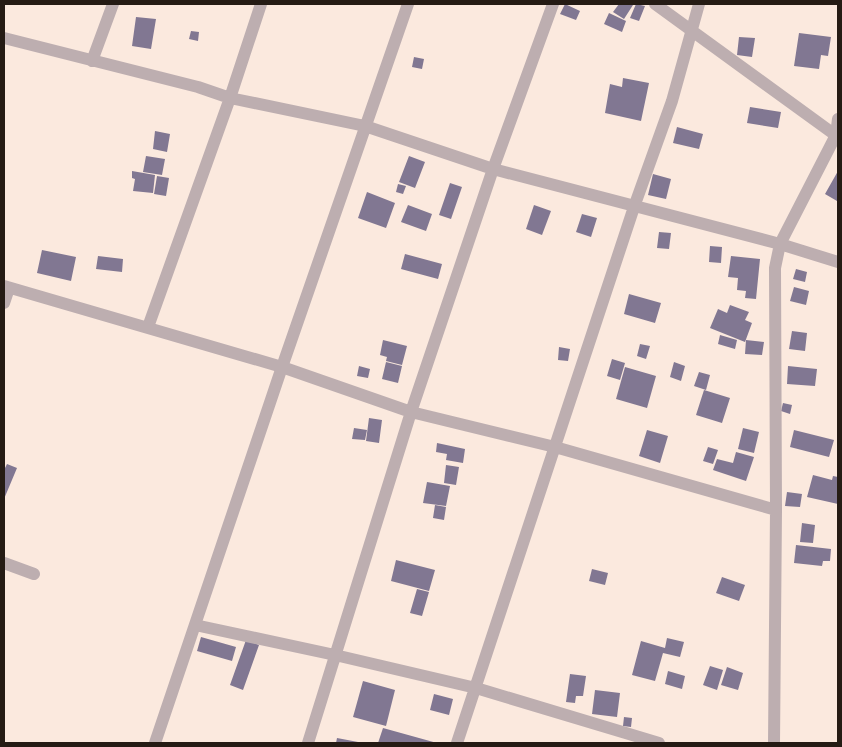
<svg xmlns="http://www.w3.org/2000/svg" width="842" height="747" viewBox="0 0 842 747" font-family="'Exo 2',sans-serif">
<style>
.building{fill:#817792}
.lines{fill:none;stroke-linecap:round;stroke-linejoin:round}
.minor{stroke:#bdaeb0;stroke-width:12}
</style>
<rect width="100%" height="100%" fill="#fbe9de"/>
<path class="building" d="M565,4L580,11L576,20L560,14Z
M619,4H630L633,5L624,19L613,12Z
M636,4L645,6L639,21L630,18Z
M609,13L626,21L622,32L604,24Z
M136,17L156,19L151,49L132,46Z
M191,31L199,32L198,41L189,39Z
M799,33L831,37L828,56L821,55L819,69L794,66Z
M739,37L755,38L752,57L737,55Z
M414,57L424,59L422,69L412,67Z
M623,78L649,83L641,121L605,113L610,84L622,87Z
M750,107L781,112L778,128L747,123Z
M677,127L703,134L699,149L673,143Z
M155,131L170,134L167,152L153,149Z
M146,156L165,159L162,175L143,172Z
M409,156L425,162L415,188L399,182Z
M132,171L155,175L153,193L133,191L135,179L132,178Z
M838,171V199L837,201L825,194Z
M653,174L671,179L666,199L648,195Z
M157,176L169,178L166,196L154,194Z
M450,183L462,187L451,219L439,215Z
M398,184L406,186L403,194L396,192Z
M367,192L395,203L386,228L358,218Z
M408,205L432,214L426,231L401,222Z
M534,205L551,211L542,235L526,229Z
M582,214L597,218L591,237L576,232Z
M659,232L671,233L669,249L657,248Z
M710,246L722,247L721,263L709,262Z
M42,250L76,257L71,281L37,273Z
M405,254L442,264L438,279L401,269Z
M98,256L123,259L122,272L96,269Z
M731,256L760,259L756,299L745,298L746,291L737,290L738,278L728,277Z
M796,269L807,272L805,282L793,279Z
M794,287L809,291L806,305L790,301Z
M629,294L661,303L655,323L624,314Z
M730,305L749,312L745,320L752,323L745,342L710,328L718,309L727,313Z
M792,331L807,333L805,351L789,349Z
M720,335L737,340L735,349L718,344Z
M383,340L407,346L402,365L386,361L387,357L380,355Z
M746,340L764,342L762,355L745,354Z
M640,344L650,346L646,359L637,356Z
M559,347L570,349L568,361L558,360Z
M612,359L625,363L620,380L607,376Z
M386,362L402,366L398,383L382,379Z
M674,362L685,366L681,381L670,377Z
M359,366L370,369L368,378L357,376Z
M788,366L817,369L815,386L787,384Z
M625,367L656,376L647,408L616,399Z
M699,372L710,375L706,390L694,386Z
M704,390L730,398L722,423L696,415Z
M783,403L792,405L790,414L781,411Z
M369,418L382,420L379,443L366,441Z
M354,428L367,430L365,440L352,439Z
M743,428L759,432L754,453L738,449Z
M647,430L668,436L660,463L639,456Z
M794,430L834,440L829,457L790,447Z
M437,443L465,449L463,463L446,460L447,454L436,452Z
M708,447L718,450L713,464L703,461Z
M736,452L754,457L746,481L713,470L717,459L733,463Z
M7,464L17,468L4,499V470Z
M446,465L459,467L456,485L444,483Z
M813,475L832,480L833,476L838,477V504L807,497Z
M427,482L450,486L446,506L423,503Z
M787,492L802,494L800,507L785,506Z
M435,505L446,507L444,520L433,518Z
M802,523L815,525L813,543L800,542Z
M796,545L831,549L830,561H823L822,566L794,563Z
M396,560L435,570L429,591L391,581Z
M592,569L608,573L605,585L589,581Z
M722,577L745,585L739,601L716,593Z
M417,589L429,592L422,616L410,613Z
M201,637L236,647L232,661L197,651Z
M667,638L684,642L680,657L663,653L655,681L632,675L641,641L665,648Z
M246,640L259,645L243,690L230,685Z
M710,666L723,670L717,690L703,685Z
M727,667L743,673L738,690L721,685Z
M668,671L685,676L682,689L665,684Z
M570,674L586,676L583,696H576L575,703L566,702Z
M363,681L395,690L386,726L353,717Z
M595,690L620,693L617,717L592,714Z
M434,694L453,699L449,715L430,710Z
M624,717L632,718L631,727L623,726Z
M383,728L437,743H378Z
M337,738L358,742V743H336Z"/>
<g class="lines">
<path class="minor" d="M655,4L838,137
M4,38L198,87L230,98L365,126L493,169L780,244L838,262
M92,61L113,4
M4,286L282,367L411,412L555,447L776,510
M4,303L9,288
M148,327L230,98L261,4
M4,563L34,574
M195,625L335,655L476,688L659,743
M155,743L282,367L408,4
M308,743L411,412L493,169L553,4
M457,743L634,207L672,101L699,4
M774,743L776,510L775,268L780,244L836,135L838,119"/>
</g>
<rect width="842" height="747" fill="none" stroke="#251b14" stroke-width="10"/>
</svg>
